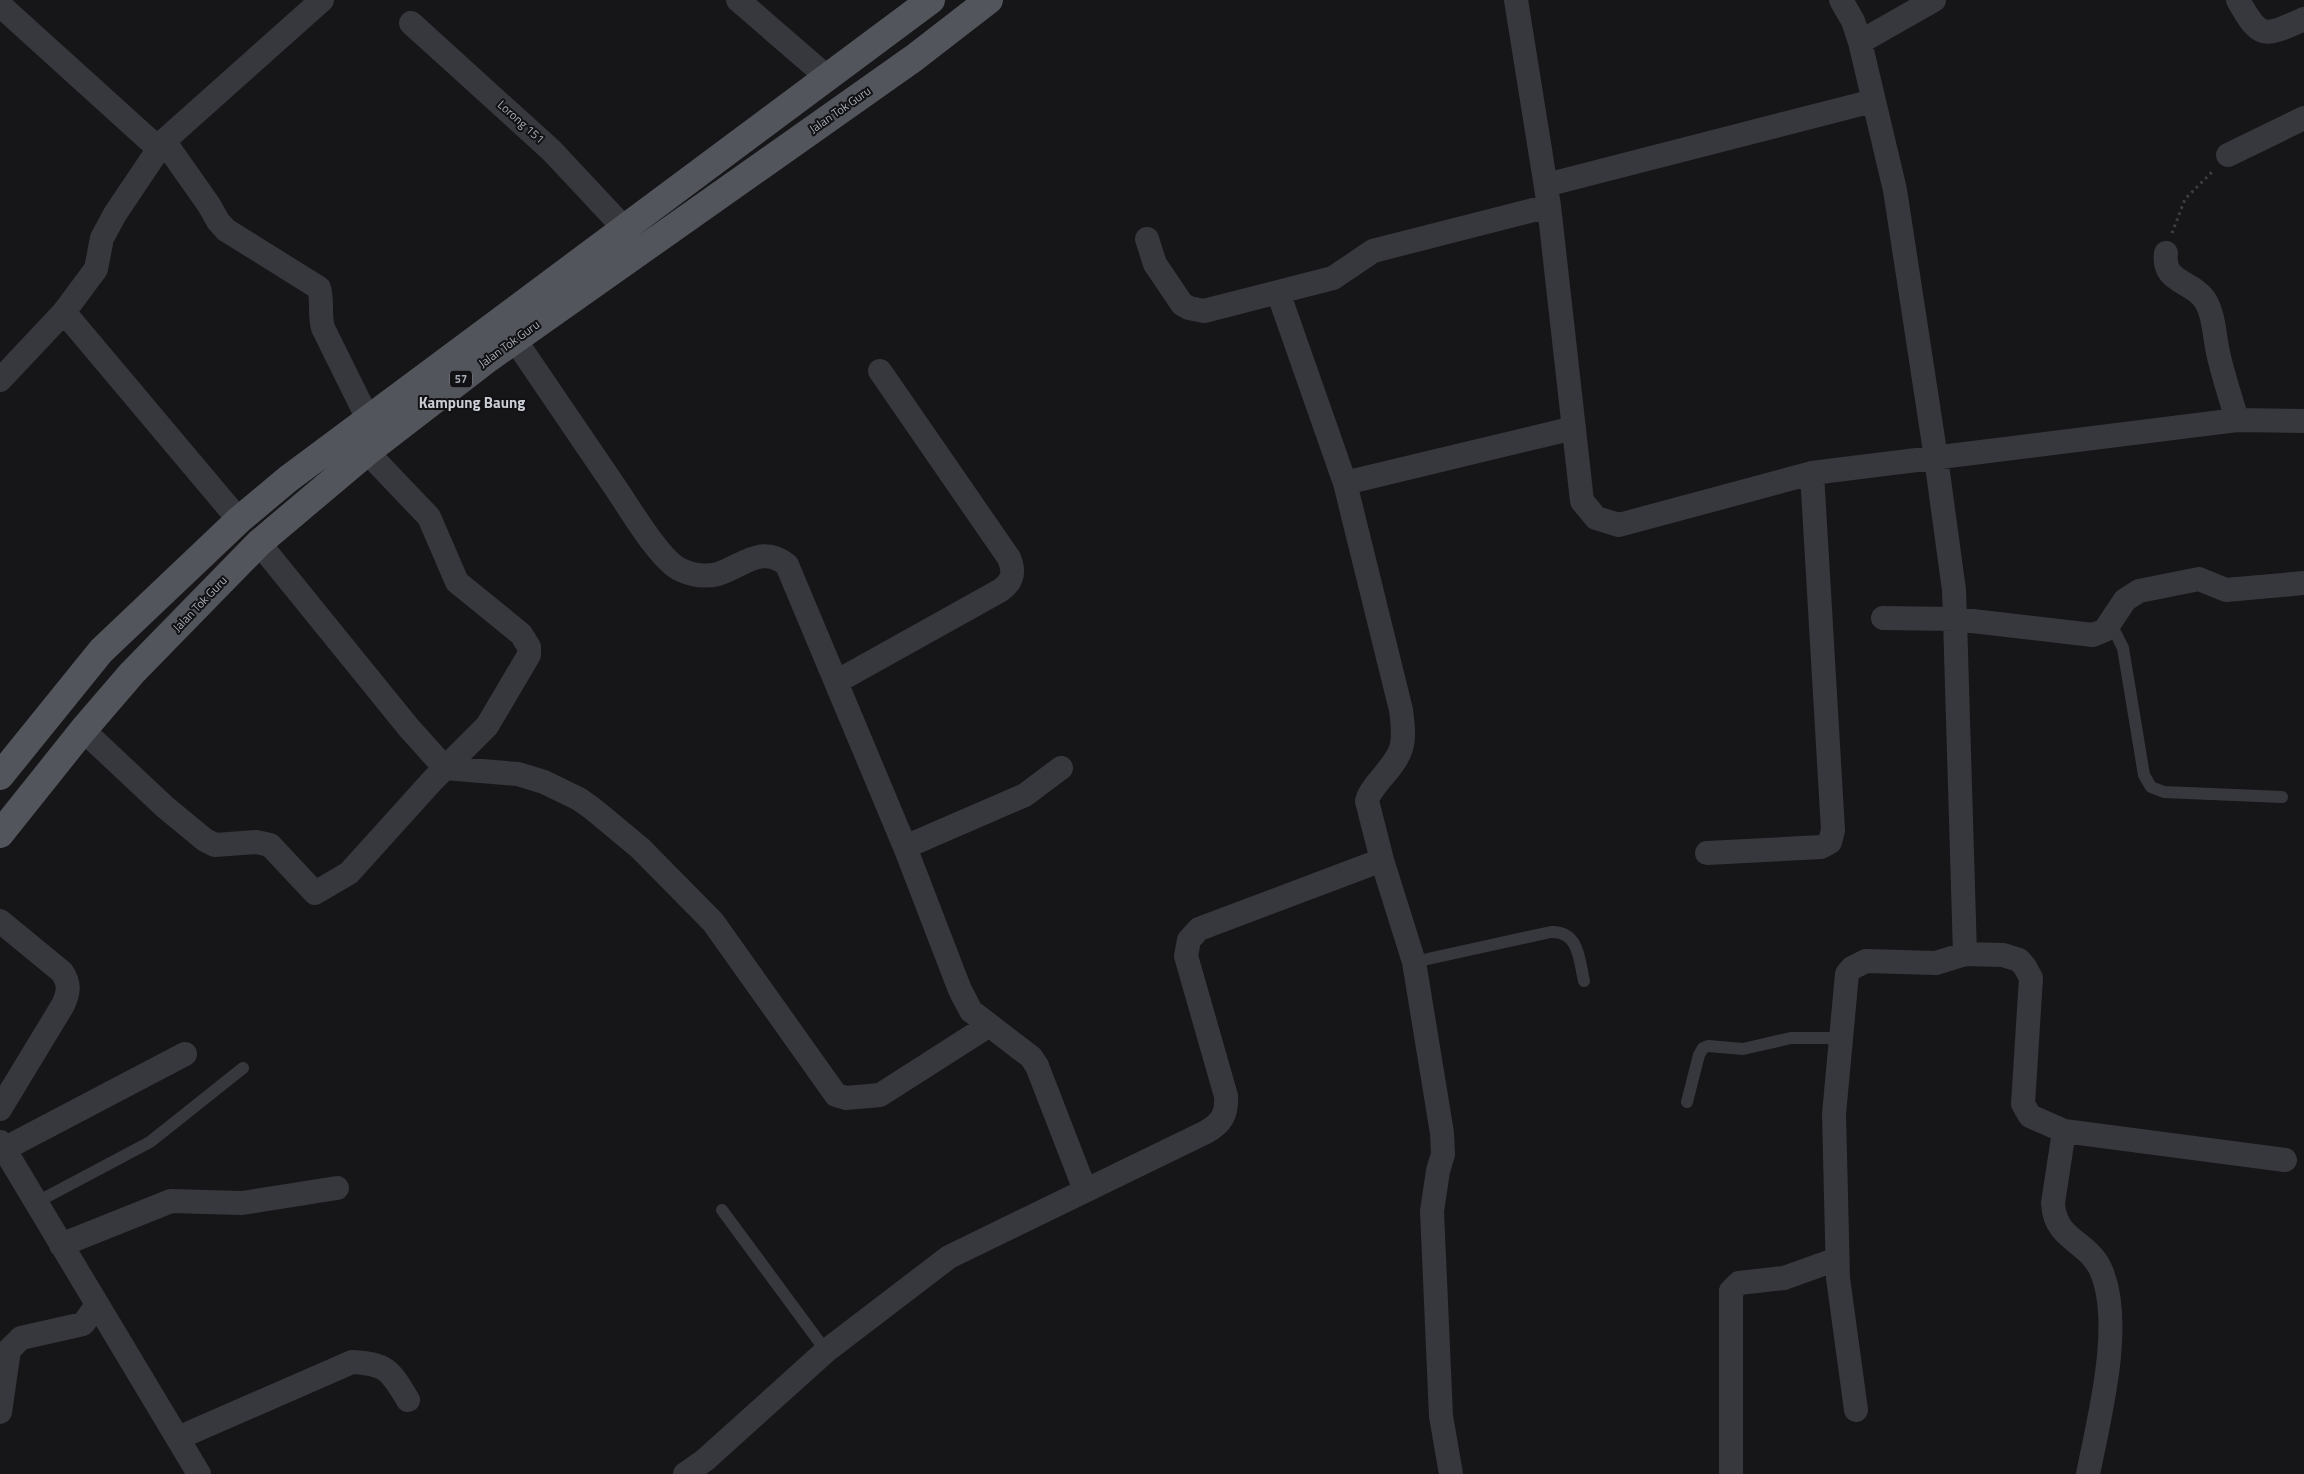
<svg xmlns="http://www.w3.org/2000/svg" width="2304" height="1474" viewBox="0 0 2304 1474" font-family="'Titillium Web',sans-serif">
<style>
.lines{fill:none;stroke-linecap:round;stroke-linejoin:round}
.path{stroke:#3d3f44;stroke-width:3;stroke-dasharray:2.5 4;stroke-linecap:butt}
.service{stroke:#37383d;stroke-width:12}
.minor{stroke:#37383d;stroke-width:24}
.primary{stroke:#53555c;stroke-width:28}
.labels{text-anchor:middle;stroke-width:4;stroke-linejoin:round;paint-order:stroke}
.shield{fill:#111113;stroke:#7b7e86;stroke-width:1}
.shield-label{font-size:11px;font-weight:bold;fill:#a8adb8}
.street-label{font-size:12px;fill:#a8adb8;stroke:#111113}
.quarter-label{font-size:15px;font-weight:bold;fill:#c9ccd4;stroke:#111113}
</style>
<rect width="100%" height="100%" fill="#161618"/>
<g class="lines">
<path class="path" d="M2172,233L2185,199L2213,171"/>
<path class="service" d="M2110,622L2123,648L2144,775L2151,787L2164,792L2282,797
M1414,962L1551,932C1579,931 1579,959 1584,981
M1687,1102L1699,1055L1703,1048L1708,1046L1743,1049L1791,1038H1841
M37,1202L150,1142L243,1068
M722,1210L826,1351"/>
<path class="minor" d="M738,0L827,77
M1841,0L1853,21L1860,42L1895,190L1936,458L1954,590L1955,619L2093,635L2105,630L2125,600L2139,591L2199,579L2226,590L2304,583
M2238,0C2260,40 2264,37 2304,19
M0,5L159,149
M411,23L552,151L624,228
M1860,42L1934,0
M164,141L209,205L218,221L226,230L319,288C323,302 319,314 323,328L368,419
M2228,155L2304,118
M1546,185L1873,101
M1549,206L1582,501L1596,518L1619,525L1812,473L2237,420L2304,421
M1147,239L1155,264L1182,304L1189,308L1204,311L1333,278L1373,251L1549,206L1516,0
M2166,253C2162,283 2191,280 2205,300C2215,316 2214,338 2219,357C2224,378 2231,399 2237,420
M1278,292L1345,483L1401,710C1406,747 1403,753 1379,781C1374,788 1369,792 1367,801L1382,860L1414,962L1442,1133L1443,1154L1438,1171L1432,1211L1441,1416L1451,1474
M64,312L96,269L102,238L115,214L164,141L322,0
M515,340C548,389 582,438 615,487C629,507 660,561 681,570C692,575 706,577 718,574C743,566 762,544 787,565L905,847L960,990L971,1011L1031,1057L1037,1066L1085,1190
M0,380L64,312L239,520
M1345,483L1574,428
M259,543L409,728L445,768L518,774L544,782L579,799L593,809L640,848L713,922L836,1095L846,1098L880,1095L988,1026
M1883,618L1955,619L1965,954
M836,682L1001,590C1013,581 1015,572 1009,558L880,371
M83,730L165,807L205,840L215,845L256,842L270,845L315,893L349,873L432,781L487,726L529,655V647L521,634L457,582L429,517L367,452
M905,847L1025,795L1061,768
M1707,853L1821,847L1830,842L1833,830L1812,473
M0,921L62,972C70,984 69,992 63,1005L0,1109
M2064,1131L2285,1160
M0,1142L199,1474
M4,1149L185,1054
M61,1245L171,1201L242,1203L337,1188
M1856,1410L1838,1278L1834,1114L1847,974L1852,968L1866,961L1936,963L1965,954L2003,955L2019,960L2025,967L2031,978L2023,1104L2030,1116L2064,1131L2053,1203C2055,1240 2086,1240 2100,1268C2125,1321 2099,1418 2088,1474
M0,1412L9,1350L21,1338L83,1324L97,1305
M178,1438L352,1362C387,1364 390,1370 408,1400
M685,1474L705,1460L826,1351L949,1257L1206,1132C1222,1123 1227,1114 1226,1096L1186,956L1189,940L1199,929L1382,860
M1731,1474V1291L1739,1283L1784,1278L1837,1259"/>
<path class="primary" d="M0,776L101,651L239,520L288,479L931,0
M0,834L83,730L132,673L259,543L367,452L489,358L914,58L989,0"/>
</g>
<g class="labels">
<rect class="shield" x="450" y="370.5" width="22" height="17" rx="4"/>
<g class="shield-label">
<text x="461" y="383">57</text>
</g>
<g class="street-label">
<text transform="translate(840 110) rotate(-35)" y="4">Jalan Tok Guru</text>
<text transform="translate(521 122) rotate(42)" y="4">Lorong 151</text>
<text transform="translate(509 344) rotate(-36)" y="4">Jalan Tok Guru</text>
<text transform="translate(200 604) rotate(-46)" y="4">Jalan Tok Guru</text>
</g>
<g class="quarter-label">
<text x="472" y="408">Kampung Baung</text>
</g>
</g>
</svg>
